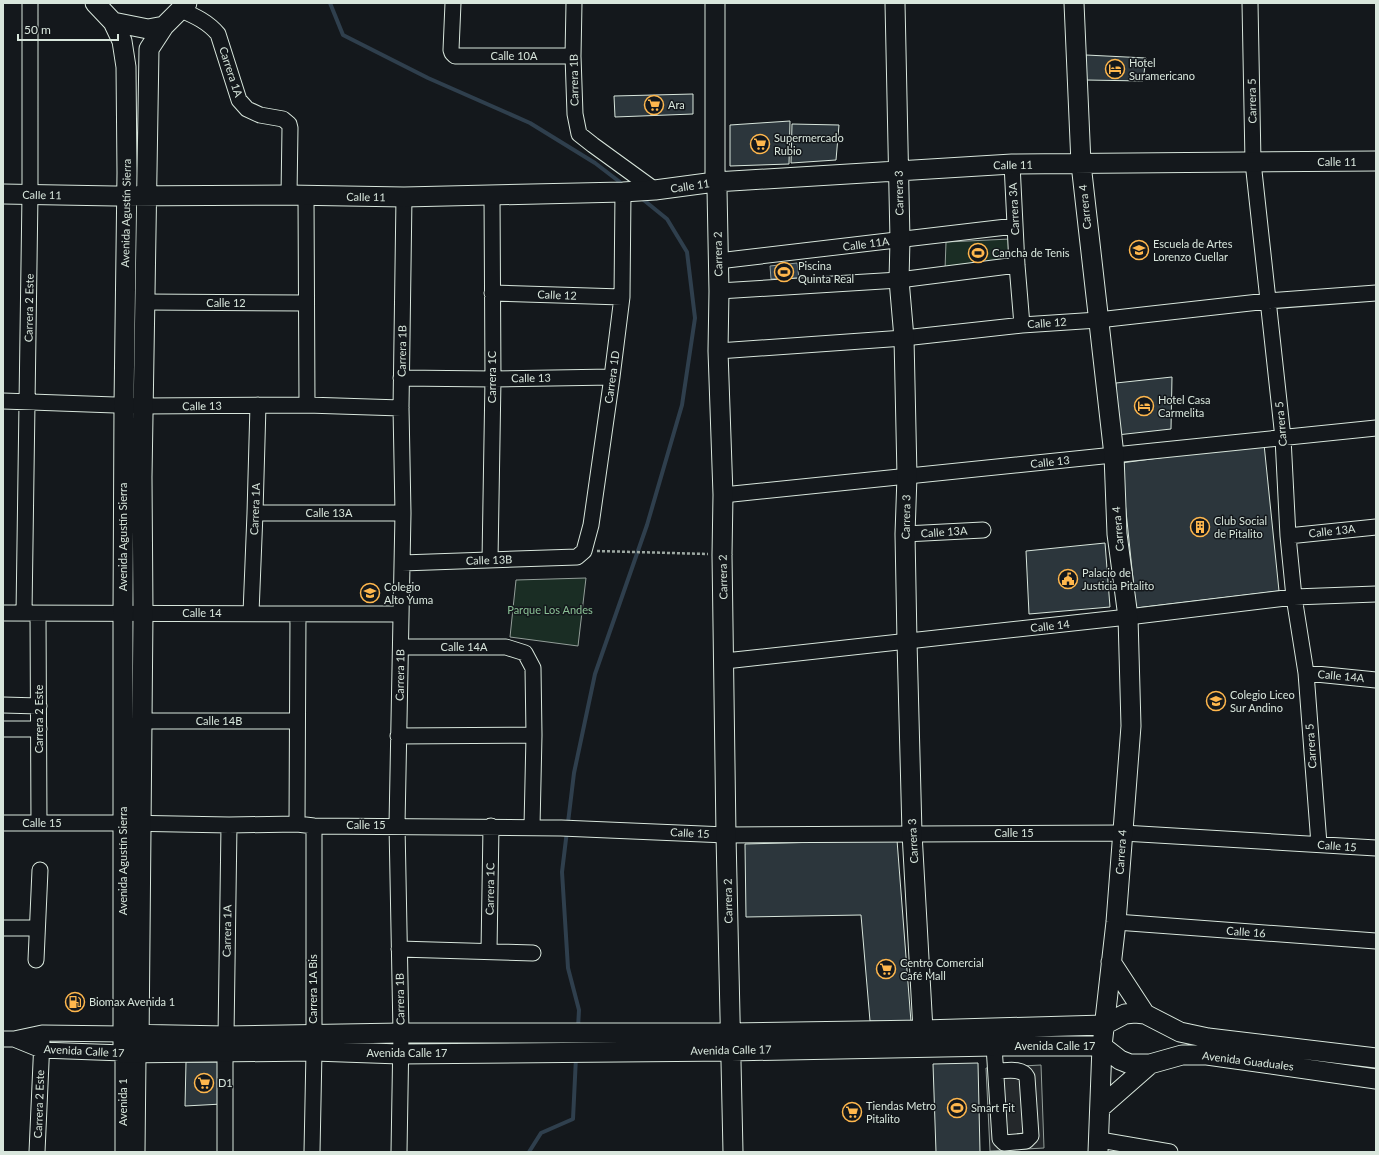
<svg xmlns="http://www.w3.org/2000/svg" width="1379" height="1155" viewBox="0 0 1379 1155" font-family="Lato,sans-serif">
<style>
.green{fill:#1a2d24;stroke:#939e99}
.parking{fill:#24282b;stroke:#939e99}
.water{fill:#2f3f4d;stroke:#939e99}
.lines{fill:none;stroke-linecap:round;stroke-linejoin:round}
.stream{stroke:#2f3f4d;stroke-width:4}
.building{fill:#2c363c;stroke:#d8e6dc}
.minor-casing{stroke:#d8e6dc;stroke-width:17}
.major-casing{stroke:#d8e6dc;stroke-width:21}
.path{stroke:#9da8a2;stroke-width:2.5;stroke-dasharray:3 2;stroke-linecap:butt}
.minor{stroke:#14181c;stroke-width:15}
.major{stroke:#14181c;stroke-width:19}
.labels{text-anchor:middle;stroke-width:3;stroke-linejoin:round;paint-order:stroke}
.street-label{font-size:11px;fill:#d8e6dc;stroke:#14181c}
.poi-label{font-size:11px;fill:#d8e6dc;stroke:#14181c;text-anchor:start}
.park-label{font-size:11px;fill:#8ac095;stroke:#14181c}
</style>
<rect width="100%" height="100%" fill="#14181c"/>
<path class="green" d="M1010,239L1011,264L945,270L946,242Z
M586,578L578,646L510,637L516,580Z"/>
<path class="parking" d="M1041,1065L1044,1148L990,1151L986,1068Z"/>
<path class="water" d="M797,263L799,278L771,279L770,266Z"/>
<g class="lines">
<path class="stream" d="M330,3L343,35L428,78L530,123L595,163L625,186
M578,1028L579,1010L568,968L562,872L574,773L595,674L647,525L682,405L695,318L687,252L667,219L640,197
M529,1152L541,1133L573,1119L576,1057"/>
</g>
<path class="building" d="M1086,55L1146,58L1143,81L1086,80Z
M693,94V114L615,117L614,96Z
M790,121L789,164L730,166V125Z
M792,124L839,125L836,160L791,163Z
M1172,377L1171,429L1117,435L1116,383Z
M1264,444L1279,591L1136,608L1121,463Z
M1105,543L1110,607L1029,614L1026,551Z
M897,840L911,1022L870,1021L861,915L746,917L745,844Z
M186,1062H222V1104L185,1106Z
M978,1063L980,1152H936L933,1064Z"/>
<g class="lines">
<defs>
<path id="minor" d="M453,3L451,50L452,53L455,56H573
M574,3L573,56L575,114L579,134L593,145L655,190
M1250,3L1253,162L1283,438L1288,536L1294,597L1306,673L1319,844
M181,10C195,16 208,22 218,34L239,100L247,109L260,115L283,119L289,124L290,128L289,195
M1012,164L1017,265L1022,325
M306,196L307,405
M718,261L1015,226
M719,291L899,280L1017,265
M492,293L622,297
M145,302L306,303
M718,351L904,338L1022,325L1098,320L1268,301L1376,293
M401,378L493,379L612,377
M3,401L143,406L307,405L401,408
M723,495L1376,428
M255,513H403
M905,534L983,530
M1288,536L1376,527
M490,560L493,379L492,195
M402,563L577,557L584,551L591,525L612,377L622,297L623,192
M3,613L400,614
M24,613L30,194V3
M251,613L255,513L258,405
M38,614L39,823
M401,647H506L525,653L533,668L534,735L532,827
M725,661L1128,617L1294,597L1376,594
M1306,673L1376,680
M3,705L39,706
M141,721H297
M3,729H39
M398,736L534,735
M3,823H124L229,825L297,824L314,826L561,828L726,835L1123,833L1376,848
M297,824L298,614
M1116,922L1376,941
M3,928H37
M399,949L533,953
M489,951L491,826
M36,960L40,870
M226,1036L229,825
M3,1039H14L42,1033L123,1034
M14,1039L41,1050L123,1053V1152
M994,1046L1000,1139L1004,1143L1026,1141L1031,1136L1027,1077C1022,1067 1006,1071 997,1071
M225,1051V1152
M1100,1140L1170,1152
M37,1152L42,1040
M137,1152L138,1058L139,1053
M312,1152L314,1051V826
M399,1152L401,1033L397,825L403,513L401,408L404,197"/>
<path id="major" d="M95,3L113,22L148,29L164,26
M715,3V182L717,189L719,291L718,351L723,495L722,555L726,835L733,1152
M895,3L900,240L899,280L904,338L907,476L905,534L907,641L912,833L923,1030
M1074,3L1081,164L1114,455L1117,534L1128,617L1131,726L1116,922L1102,1046L1098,1152
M113,22L122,41L126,67L127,173L124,405L123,614V1053L314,1051L400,1054L731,1051L994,1046H1102
M3,194L115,196L289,195L404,197L623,192L655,190L715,182L1012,164L1376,161
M1111,962L1145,1014
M123,1034L226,1036L401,1033H730L923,1030L1104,1025L1125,1014L1135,1013L1145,1014L1180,1032L1208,1038L1376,1058
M139,1046L143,613L142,477L149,49L164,26L187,3
M1102,1046L1120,1060L1130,1064H1150L1182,1055H1207L1376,1079
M1101,1107L1150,1064"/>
</defs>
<use href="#minor" class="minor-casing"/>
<use href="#major" class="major-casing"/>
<path class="path" d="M597,551L708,554"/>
<use href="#minor" class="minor"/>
<use href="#major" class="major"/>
</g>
<defs>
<symbol id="hotel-ring" viewBox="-11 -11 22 22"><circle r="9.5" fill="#14181c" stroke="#ffb74d" stroke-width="1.5"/><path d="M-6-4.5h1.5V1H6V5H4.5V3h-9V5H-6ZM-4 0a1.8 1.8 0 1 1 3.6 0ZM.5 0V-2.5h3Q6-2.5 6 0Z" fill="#ffb74d"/></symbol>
<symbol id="supermarket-ring" viewBox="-11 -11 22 22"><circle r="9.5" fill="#14181c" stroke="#ffb74d" stroke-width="1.5"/><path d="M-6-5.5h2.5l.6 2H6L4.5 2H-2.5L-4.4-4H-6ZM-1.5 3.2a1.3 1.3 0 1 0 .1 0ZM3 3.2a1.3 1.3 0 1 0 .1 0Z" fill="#ffb74d"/></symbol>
<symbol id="school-ring" viewBox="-11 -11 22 22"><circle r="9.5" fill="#14181c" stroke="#ffb74d" stroke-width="1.5"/><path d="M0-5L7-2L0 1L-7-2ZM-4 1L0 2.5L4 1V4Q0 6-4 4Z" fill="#ffb74d"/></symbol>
<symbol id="stadium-ring" viewBox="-11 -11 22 22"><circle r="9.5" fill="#14181c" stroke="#ffb74d" stroke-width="1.5"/><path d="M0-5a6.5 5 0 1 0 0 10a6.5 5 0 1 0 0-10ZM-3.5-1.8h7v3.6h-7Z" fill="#ffb74d"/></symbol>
<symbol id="building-ring" viewBox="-11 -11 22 22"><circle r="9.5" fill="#14181c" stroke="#ffb74d" stroke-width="1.5"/><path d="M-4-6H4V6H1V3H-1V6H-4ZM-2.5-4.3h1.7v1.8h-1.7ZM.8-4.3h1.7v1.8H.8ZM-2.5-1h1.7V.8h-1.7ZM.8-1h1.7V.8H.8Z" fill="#ffb74d"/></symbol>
<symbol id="civic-ring" viewBox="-11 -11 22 22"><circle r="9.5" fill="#14181c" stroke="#ffb74d" stroke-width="1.5"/><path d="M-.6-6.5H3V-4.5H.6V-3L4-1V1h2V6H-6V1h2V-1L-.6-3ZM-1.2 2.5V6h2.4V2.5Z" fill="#ffb74d"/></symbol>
<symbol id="fuel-ring" viewBox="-11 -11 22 22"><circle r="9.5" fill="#14181c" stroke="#ffb74d" stroke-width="1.5"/><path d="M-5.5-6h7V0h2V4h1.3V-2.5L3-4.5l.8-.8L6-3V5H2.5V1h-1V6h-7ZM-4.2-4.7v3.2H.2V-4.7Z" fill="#ffb74d"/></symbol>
</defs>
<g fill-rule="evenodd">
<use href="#hotel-ring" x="1104" y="58" width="22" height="22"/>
<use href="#supermarket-ring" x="643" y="94" width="22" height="22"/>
<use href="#supermarket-ring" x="749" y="133" width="22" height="22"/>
<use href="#school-ring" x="1128" y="239" width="22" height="22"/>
<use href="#stadium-ring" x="967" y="242" width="22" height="22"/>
<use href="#stadium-ring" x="773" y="261" width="22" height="22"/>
<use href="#hotel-ring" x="1133" y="395" width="22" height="22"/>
<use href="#building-ring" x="1189" y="516" width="22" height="22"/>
<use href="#civic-ring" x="1057" y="568" width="22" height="22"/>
<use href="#school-ring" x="359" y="582" width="22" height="22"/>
<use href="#school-ring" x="1205" y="690" width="22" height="22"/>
<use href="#supermarket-ring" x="875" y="958" width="22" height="22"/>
<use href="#fuel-ring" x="64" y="991" width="22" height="22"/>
<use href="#supermarket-ring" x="193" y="1072" width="22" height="22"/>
<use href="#stadium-ring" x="946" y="1097" width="22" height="22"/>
<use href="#supermarket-ring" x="841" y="1101" width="22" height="22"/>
</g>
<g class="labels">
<g class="street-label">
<text x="514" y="60">Calle 10A</text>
<text transform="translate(231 72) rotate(72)" y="4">Carrera 1A</text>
<text transform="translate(574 80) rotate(-91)" y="4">Carrera 1B</text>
<text transform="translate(1252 101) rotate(-91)" y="4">Carrera 5</text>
<text x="1337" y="166">Calle 11</text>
<text transform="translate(1013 165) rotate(-1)" y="4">Calle 11</text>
<text transform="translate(690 186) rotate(-8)" y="4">Calle 11</text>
<text transform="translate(899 193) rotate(-91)" y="4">Carrera 3</text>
<text transform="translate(42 195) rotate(1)" y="4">Calle 11</text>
<text transform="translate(366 197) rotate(1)" y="4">Calle 11</text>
<text transform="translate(1085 207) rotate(-96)" y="4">Carrera 4</text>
<text transform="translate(1014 209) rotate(-93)" y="4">Carrera 3A</text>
<text transform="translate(126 213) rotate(-89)" y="4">Avenida Agustín Sierra</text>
<text transform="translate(866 244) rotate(-7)" y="4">Calle 11A</text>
<text transform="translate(718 254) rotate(-91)" y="4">Carrera 2</text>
<text transform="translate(557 295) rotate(2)" y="4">Calle 12</text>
<text x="226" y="307">Calle 12</text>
<text transform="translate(29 308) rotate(-89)" y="4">Carrera 2 Este</text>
<text transform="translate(1047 323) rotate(-4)" y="4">Calle 12</text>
<text transform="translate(402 351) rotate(-89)" y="4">Carrera 1B</text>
<text transform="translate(492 377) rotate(-90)" y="4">Carrera 1C</text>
<text transform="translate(612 377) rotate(-82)" y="4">Carrera 1D</text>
<text transform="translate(531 378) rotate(-1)" y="4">Calle 13</text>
<text transform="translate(202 406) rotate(-1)" y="4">Calle 13</text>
<text transform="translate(1281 424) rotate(-95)" y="4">Carrera 5</text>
<text transform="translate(1050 462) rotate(-6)" y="4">Calle 13</text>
<text transform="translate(255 509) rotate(-88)" y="4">Carrera 1A</text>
<text x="329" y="517">Calle 13A</text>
<text transform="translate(906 517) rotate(-89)" y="4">Carrera 3</text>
<text transform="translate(1118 529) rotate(-95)" y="4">Carrera 4</text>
<text transform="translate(1332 531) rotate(-6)" y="4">Calle 13A</text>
<text transform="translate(944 532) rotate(-4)" y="4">Calle 13A</text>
<text transform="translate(123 537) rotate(-90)" y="4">Avenida Agustín Sierra</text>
<text transform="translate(489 560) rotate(-2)" y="4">Calle 13B</text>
<text transform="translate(723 577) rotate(-91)" y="4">Carrera 2</text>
<text x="202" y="617">Calle 14</text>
<text transform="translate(1050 626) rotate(-6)" y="4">Calle 14</text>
<text x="464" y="651">Calle 14A</text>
<text transform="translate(400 675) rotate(-89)" y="4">Carrera 1B</text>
<text transform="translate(1341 676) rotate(5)" y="4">Calle 14A</text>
<text transform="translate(39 719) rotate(-90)" y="4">Carrera 2 Este</text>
<text x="219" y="725">Calle 14B</text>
<text transform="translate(1311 746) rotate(-94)" y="4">Carrera 5</text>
<text x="42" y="827">Calle 15</text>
<text x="366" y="829">Calle 15</text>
<text transform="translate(690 833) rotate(3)" y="4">Calle 15</text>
<text x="1014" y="837">Calle 15</text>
<text transform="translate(913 841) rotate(-93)" y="4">Carrera 3</text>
<text transform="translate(1337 846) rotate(4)" y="4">Calle 15</text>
<text transform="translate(1121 852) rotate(-86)" y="4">Carrera 4</text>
<text transform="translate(123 861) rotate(-90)" y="4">Avenida Agustín Sierra</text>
<text transform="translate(490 889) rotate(-89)" y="4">Carrera 1C</text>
<text transform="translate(728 901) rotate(-91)" y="4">Carrera 2</text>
<text transform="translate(227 931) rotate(-89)" y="4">Carrera 1A</text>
<text transform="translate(1246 932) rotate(4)" y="4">Calle 16</text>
<text transform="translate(313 989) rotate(-90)" y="4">Carrera 1A Bis</text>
<text transform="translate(400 999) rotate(-91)" y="4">Carrera 1B</text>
<text x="1055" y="1050">Avenida Calle 17</text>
<text transform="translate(731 1050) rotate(-1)" y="4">Avenida Calle 17</text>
<text transform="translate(84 1051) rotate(3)" y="4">Avenida Calle 17</text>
<text x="407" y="1057">Avenida Calle 17</text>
<text transform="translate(1248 1061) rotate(7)" y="4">Avenida Guaduales</text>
<text transform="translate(123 1102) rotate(-90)" y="4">Avenida 1</text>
<text transform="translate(39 1104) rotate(-88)" y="4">Carrera 2 Este</text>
</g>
<g class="poi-label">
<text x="1129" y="67">Hotel<tspan x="1129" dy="13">Suramericano</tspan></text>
<text x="668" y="109">Ara</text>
<text x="774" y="142">Supermercado<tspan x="774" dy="13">Rubio</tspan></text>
<text x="1153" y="248">Escuela de Artes<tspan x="1153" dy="13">Lorenzo Cuellar</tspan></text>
<text x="992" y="257">Cancha de Tenis</text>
<text x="798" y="270">Piscina<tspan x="798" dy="13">Quinta Real</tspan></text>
<text x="1158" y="404">Hotel Casa<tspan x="1158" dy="13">Carmelita</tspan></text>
<text x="1214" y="525">Club Social<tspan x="1214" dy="13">de Pitalito</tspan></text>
<text x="1082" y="577">Palacio de<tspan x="1082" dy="13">Justicia Pitalito</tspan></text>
<text x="384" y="591">Colegio<tspan x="384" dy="13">Alto Yuma</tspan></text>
<text x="1230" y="699">Colegio Liceo<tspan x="1230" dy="13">Sur Andino</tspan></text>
<text x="900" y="967">Centro Comercial<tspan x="900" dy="13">Café Mall</tspan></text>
<text x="89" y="1006">Biomax Avenida 1</text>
<text x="218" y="1087">D1</text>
<text x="866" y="1110">Tiendas Metro<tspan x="866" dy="13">Pitalito</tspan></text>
<text x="971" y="1112">Smart Fit</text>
</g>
<g class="park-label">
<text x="550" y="614">Parque Los Andes</text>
</g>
</g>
<rect width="1379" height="1155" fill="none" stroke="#d8e6dc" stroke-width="8"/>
<path d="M18 34v6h100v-6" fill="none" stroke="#d8e6dc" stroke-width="2"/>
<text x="24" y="34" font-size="12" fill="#d8e6dc" stroke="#14181c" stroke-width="3" paint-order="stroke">50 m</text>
</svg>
